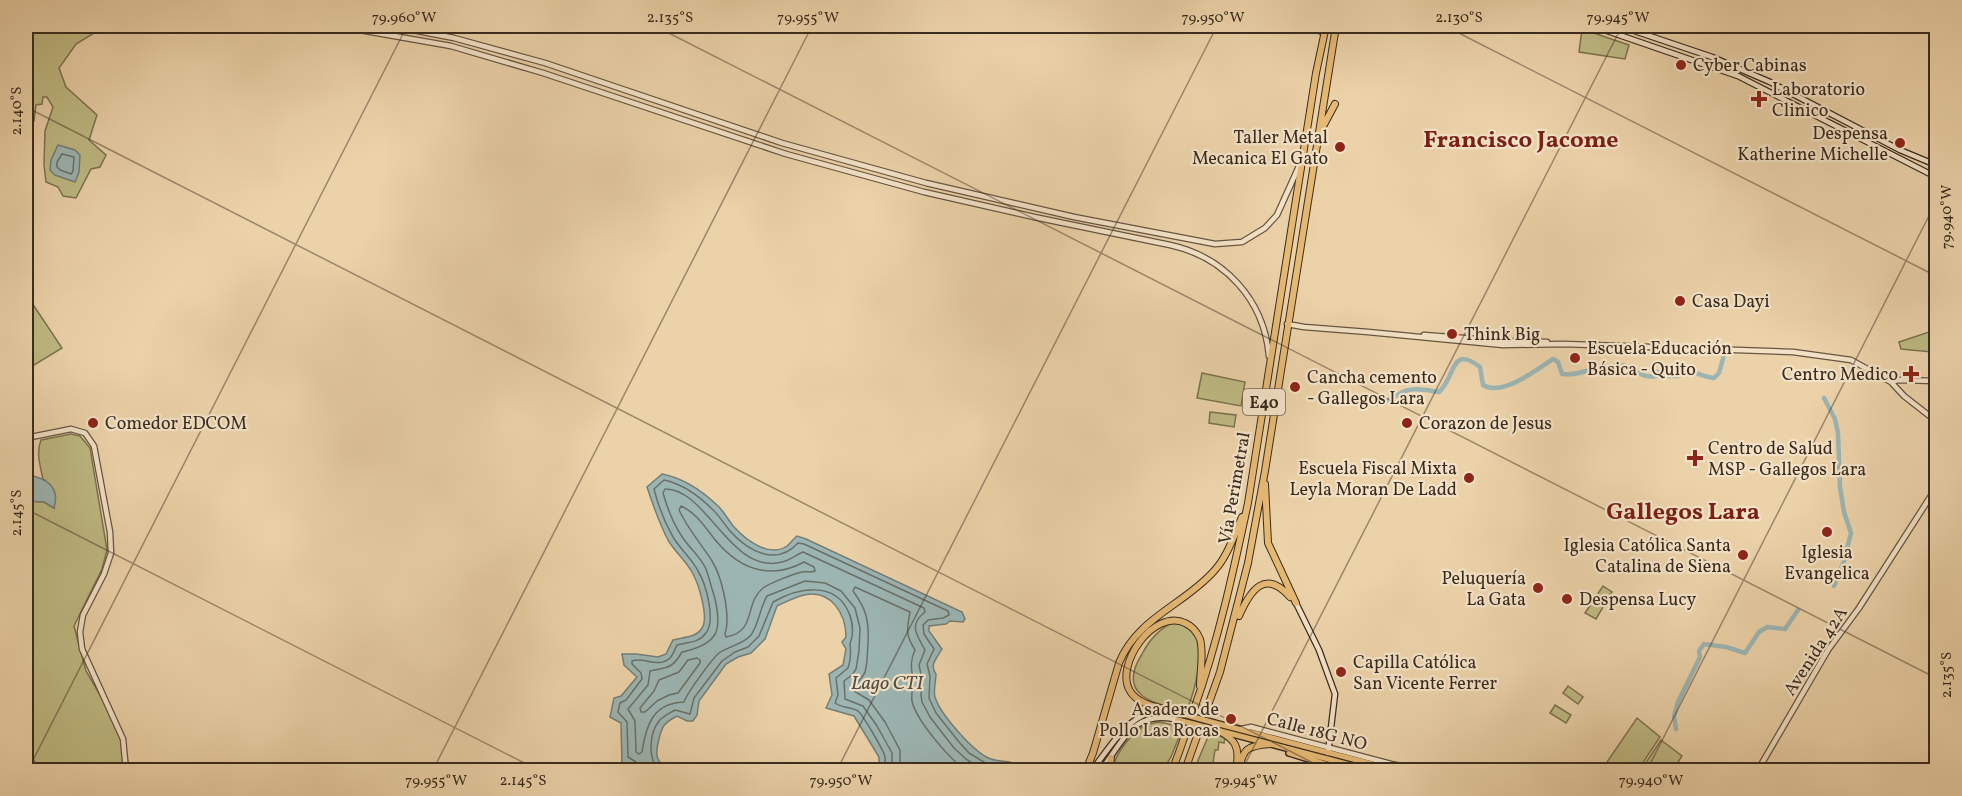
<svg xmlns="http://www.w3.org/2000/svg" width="1962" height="796" viewBox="0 0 1962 796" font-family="Vollkorn,serif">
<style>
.green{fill:#bfba83;stroke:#7c7250;stroke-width:1.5}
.water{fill:#9cb5b3;stroke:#747e77;stroke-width:1.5}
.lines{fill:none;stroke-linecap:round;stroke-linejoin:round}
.shore{stroke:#6a7068;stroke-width:1.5}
.canal{stroke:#9cb5b3;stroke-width:4.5}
.tertiary-casing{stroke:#665541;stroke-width:7}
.secondary-casing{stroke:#392b1e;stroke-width:7}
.primary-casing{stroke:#392b1e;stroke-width:8}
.trunk-casing{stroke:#392b1e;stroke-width:8}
.tertiary{stroke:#f3e2c7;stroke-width:4.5}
.secondary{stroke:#f3e2c7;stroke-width:4.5}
.primary{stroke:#e6b974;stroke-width:5}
.trunk{stroke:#e6b974;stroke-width:6}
.primary-bridge-casing{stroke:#392b1e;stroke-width:8;stroke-linecap:butt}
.primary-bridge{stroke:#e6b974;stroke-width:5}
.ticks{fill:none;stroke:#392b1e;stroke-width:1.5;stroke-opacity:0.45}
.poi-dot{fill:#8f2418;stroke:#f3e2c7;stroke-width:2}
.labels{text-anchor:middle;stroke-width:4.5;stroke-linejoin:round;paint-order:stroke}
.shield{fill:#f3e2c7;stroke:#716251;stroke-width:1.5}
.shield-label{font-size:16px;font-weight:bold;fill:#392b1e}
.poi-label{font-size:18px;fill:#392b1e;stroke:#f3e2c7;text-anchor:start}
.street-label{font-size:18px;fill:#392b1e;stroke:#f3e2c7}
.water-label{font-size:20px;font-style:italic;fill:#524e43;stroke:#f3e2c7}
.district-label{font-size:24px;font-weight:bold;fill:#7a1f14;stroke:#f3e2c7}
.neatline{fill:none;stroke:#392b1e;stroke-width:2}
.ticks-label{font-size:15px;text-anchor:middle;fill:#392b1e}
</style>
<rect width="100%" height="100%" fill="#ecd2a9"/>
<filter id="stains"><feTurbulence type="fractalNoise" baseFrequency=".00333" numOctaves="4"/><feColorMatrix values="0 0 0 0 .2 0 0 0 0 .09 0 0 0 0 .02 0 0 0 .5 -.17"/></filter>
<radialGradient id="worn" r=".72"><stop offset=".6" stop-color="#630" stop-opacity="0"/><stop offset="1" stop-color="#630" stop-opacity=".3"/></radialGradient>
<path class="green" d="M26,26H101L99,30L76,44L59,68L66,87L97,115L89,140L106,155L100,167L91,169L76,198L63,196L58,187L46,182L44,165L45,131L53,107L47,97H43L42,104L36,105L34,121L26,130Z
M1582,29L1629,45L1625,59L1579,52Z
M26,294L62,348L26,370Z
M1932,331V352L1901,349L1899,342Z
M1202,373L1245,382L1241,406L1197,398Z
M1210,412L1236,415L1234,427L1209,423Z
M71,434L80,436L90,448L107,550L102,569L74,626L86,671L107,707L126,752V770H39L26,746V501L44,502L54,508L46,481L43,479C40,466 36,452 41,440Z
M1603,586L1612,592L1596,619L1585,613Z
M1175,621C1182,624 1190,627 1195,634C1206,651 1194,693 1187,710C1153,705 1116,695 1142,654C1150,639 1159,629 1175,621Z
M1568,686L1583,697L1578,704L1563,693Z
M1555,705L1571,715L1566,723L1550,713Z
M1637,718L1660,737L1638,770H1619L1607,762Z
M1159,722L1183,727L1171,757L1163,770H1113C1113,757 1130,735 1141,728C1147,724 1153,723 1159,722Z
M1210,732L1225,738L1224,743L1219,742L1218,750H1215L1213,763L1220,765L1218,770H1194Z
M1661,740L1682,756L1673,770H1641Z"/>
<path class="water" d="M58,145L75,150L80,155L79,172L75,182L55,175L50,170L51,160Z
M26,474C44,478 61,485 54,508L44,502L26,501Z
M662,474C683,478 701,490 717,505C724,511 728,520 734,527C746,540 769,558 787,546C790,544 793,539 797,536L806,539L962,612L965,619L963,622L950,621L946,624L929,626V631L942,649C937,658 929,665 936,674C936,681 933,691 935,697C940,714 975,754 991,759C997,761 1004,761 1010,762V770H873L879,763V757L854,716L826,708L832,695L829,674L843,665L846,649L842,642L846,637C846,614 831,589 804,595C795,597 786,602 777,606L765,639L751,653L738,657L726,664L699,701L697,715L693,721H687L677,716C662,724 662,727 658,743C655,757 657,759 666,770H630L632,765L622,764L621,723L610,717L614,698L621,696L637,677L624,665L622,654H636L658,657L666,654L673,640C683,637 696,638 702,628C709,618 699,585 693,574C687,562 675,552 668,540C659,523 653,505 647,487Z
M26,746L39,770H29L26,766Z"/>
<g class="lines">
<path class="shore" d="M62,154L74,157L73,171L71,174L60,170L57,167V162Z
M681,506C697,513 706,529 717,542C741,570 771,580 804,562L814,567L815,571C811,573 807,571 802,572C793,574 770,583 763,588C744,603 757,632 726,637L725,634C731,616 722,577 712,561C700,542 689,531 679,510Z
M697,658L700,660V663L678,693L669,695L657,701L645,712H641L640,708L654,691L659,680L679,672L688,660Z
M637,770L636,762L628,757L627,722L618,712L620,703L626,700L642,679L641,673L632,664V661C643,656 658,669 670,658C673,655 675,649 677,645C688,642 699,643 706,633C716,620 706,584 698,571C692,559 680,549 673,537C665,523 658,505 654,489L664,480C683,484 699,496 712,509C719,515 724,524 730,531C748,551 776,567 798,543L804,544L948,611L949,615L943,618L928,620L923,625L924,634L934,649L927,664L930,676L929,698L936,713L959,742L969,753L987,764L1002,767L1004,770
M658,770C648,757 649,734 659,721C663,716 670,713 675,710L690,714L694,698L722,661L735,652L748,647L759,636L773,602C798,588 835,580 849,613C852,620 853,629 852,636C852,640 850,641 850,645C851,653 851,660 848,668L836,678L838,695L835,703C842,708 851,707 858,711C863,715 884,751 885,757C886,763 884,766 881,770
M890,770L892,764V753L877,726L863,706L845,699L844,681L852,675L856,669L859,651L860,628L855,608L841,591L825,583L805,581L767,596C760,607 759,624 751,635C744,644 729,646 719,653C712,659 687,693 684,702C653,703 646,725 642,752L639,754L636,752L635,721L628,709L648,685L650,671C668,667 672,669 682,652C719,644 723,630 714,595C711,587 709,577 706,569C700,556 688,547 681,535C673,523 667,507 663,493L665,489C707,488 731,576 782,562C790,560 796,555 803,552L924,608L925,612C908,625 917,635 925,650L919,665L922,679L921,695L922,702L930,717L954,748L966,759L983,770
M900,770V750L885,722L869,700L854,691C854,683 862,680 865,672C868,662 867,653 868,644C869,621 867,610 853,591L855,587L910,612C907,629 905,634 915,650C909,663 912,669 913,682C913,688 911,694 912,701C916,720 950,760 966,770"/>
<path class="canal" d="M1824,398L1835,419L1838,433L1840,487L1844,512L1851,533L1844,561L1834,586
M1376,404C1386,402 1391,399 1399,394C1411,386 1426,390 1439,392C1456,377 1450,344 1480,367L1483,385C1502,397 1536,370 1553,359L1558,362L1562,374C1571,375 1577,374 1586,371C1597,367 1608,373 1618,363L1622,367L1623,365C1635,369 1642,379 1656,376L1658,372L1662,376H1679L1681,371C1693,369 1701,377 1714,378L1719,373L1724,355
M1676,729L1674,716L1678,702L1700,657L1699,651L1704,644L1726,647L1745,653L1759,632L1767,627L1785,629L1798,610"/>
<defs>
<path id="tertiary" d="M337,26L451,46L543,73L786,154L924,192L1034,217L1170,245C1225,257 1264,300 1269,356
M392,26L454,38L545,63L782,143L926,183L1074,217L1215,244L1242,242L1265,228L1277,215L1300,164
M1304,26L1325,33
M1287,324L1304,327L1368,332L1503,345L1564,344L1793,352L1851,360L1891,382L1898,380L1936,381
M1424,335L1504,341L1547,342
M1891,382L1904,396L1936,421
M26,438L71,429L85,433L94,446L110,532L111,553L104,574L83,615L80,632L82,649L123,739L126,770
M1241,729L1251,727L1391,764L1421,770
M1758,770L1828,650L1859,608L1936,488"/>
<path id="secondary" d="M1593,26L1738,76L1936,177
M1620,26L1712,57L1770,82L1900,150L1936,165
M1296,603L1319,650L1335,694L1328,753
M1092,770C1111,747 1129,710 1164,711
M1101,770C1124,740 1134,709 1178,720"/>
<path id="primary" d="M1215,723L1395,770
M1213,729L1370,770
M1289,753L1328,765"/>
<path id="trunk" d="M1320,132L1335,104
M1265,484L1268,543L1296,603
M1239,616C1250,591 1265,568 1290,597
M1175,712C1161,708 1138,705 1130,691C1114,665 1154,608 1185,623C1192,626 1197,632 1200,639C1204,653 1200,671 1200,686
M1221,732C1235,740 1239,747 1237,763
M1086,770L1093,753L1119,663C1137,618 1184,605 1214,571C1228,556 1234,535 1242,517
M1109,770L1111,758
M1172,770C1181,750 1186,730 1194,709C1218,642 1233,573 1248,503L1316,73L1326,26
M1185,770L1220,672L1248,563L1265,471L1336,26
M1239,770C1243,748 1247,746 1270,744"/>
</defs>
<use href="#tertiary" class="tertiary-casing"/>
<use href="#secondary" class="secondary-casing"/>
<use href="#primary" class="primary-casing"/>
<use href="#trunk" class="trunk-casing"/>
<use href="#tertiary" class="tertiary"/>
<use href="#secondary" class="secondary"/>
<use href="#primary" class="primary"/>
<use href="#trunk" class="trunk"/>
<defs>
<path id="primary-bridge" d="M1175,712L1215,723
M1178,720L1213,729"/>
</defs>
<use href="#primary-bridge" class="primary-bridge-casing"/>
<use href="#primary-bridge" class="primary-bridge"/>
</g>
<path class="ticks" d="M655,26L1936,678M1445,26L1936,276M26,107L1327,770M26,509L538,770M28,770L407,26M433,770L812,26M837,770L1217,26M1242,770L1622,26M1647,770L1936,202"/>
<g class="poi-dot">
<circle cx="1681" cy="65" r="6"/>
<path d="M1756 90h6v6h6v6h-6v6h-6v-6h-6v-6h6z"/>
<circle cx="1900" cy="143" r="6"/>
<circle cx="1340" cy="147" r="6"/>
<circle cx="1680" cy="301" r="6"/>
<circle cx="1452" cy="334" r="6"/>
<circle cx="1575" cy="358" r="6"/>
<path d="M1908 365h6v6h6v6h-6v6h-6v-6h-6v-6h6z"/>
<circle cx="1295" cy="387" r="6"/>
<circle cx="93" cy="423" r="6"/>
<circle cx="1407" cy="423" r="6"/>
<path d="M1692 449h6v6h6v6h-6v6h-6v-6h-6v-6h6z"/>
<circle cx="1469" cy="478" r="6"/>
<circle cx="1827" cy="532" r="6"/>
<circle cx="1743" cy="555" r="6"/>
<circle cx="1538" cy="588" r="6"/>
<circle cx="1567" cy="599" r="6"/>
<circle cx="1341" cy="672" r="6"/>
<circle cx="1231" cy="719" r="6"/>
</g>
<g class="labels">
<rect class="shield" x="1243" y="389" width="42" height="26" rx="4.5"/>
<g class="shield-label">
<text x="1264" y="408">E40</text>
</g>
<g class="poi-label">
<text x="1693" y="71">Cyber Cabinas</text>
<text x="1772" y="95">Laboratorio<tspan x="1772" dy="21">Clinico</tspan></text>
<text x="1888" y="139" text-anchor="end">Despensa<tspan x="1888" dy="21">Katherine Michelle</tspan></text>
<text x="1328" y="143" text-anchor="end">Taller Metal<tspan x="1328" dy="21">Mecanica El Gato</tspan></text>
<text x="1692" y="307">Casa Dayi</text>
<text x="1464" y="340">Think Big</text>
<text x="1587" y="354">Escuela Educación<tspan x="1587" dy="21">Básica - Quito</tspan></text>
<text x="1898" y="380" text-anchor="end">Centro Medico</text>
<text x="1307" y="383">Cancha cemento<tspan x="1307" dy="21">- Gallegos Lara</tspan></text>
<text x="105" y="429">Comedor EDCOM</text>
<text x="1419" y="429">Corazon de Jesus</text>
<text x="1708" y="454">Centro de Salud<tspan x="1708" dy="21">MSP - Gallegos Lara</tspan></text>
<text x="1457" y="474" text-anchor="end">Escuela Fiscal Mixta<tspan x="1457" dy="21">Leyla Moran De Ladd</tspan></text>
<text x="1731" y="551" text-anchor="end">Iglesia Católica Santa<tspan x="1731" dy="21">Catalina de Siena</tspan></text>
<text x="1827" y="558" text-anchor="middle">Iglesia<tspan x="1827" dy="21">Evangelica</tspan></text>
<text x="1526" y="584" text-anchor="end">Peluquería<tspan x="1526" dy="21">La Gata</tspan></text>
<text x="1579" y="605">Despensa Lucy</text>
<text x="1353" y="668">Capilla Católica<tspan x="1353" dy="21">San Vicente Ferrer</tspan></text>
<text x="1219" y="715" text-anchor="end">Asadero de<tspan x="1219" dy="21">Pollo Las Rocas</tspan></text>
</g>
<g class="street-label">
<text transform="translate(1234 488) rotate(-80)" y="6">Vía Perimetral</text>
<text transform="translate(1815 651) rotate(-57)" y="6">Avenida 42A</text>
<text transform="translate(1317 731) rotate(15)" y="6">Calle 18G NO</text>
</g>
<g class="water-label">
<text x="887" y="689">Lago CTI</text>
</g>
<g class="district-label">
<text x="1521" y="147">Francisco Jacome</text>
<text x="1683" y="519">Gallegos Lara</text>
</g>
</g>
<rect width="1962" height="796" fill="none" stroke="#ecd2a9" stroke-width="66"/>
<rect x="33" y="33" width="1896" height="730" class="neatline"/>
<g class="ticks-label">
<text x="404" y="22">79.960°W</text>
<text x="670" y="22">2.135°S</text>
<text x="808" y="22">79.955°W</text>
<text x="1213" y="22">79.950°W</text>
<text x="1459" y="22">2.130°S</text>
<text x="1618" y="22">79.945°W</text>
<text transform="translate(16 111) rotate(-90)" y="5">2.140°S</text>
<text transform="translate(1946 217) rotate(-90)" y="5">79.940°W</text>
<text transform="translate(16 513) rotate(-90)" y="5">2.145°S</text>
<text transform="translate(1946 675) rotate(-90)" y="5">2.135°S</text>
<text x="436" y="785">79.955°W</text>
<text x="523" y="785">2.145°S</text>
<text x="841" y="785">79.950°W</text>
<text x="1246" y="785">79.945°W</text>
<text x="1651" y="785">79.940°W</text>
</g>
<rect width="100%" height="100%" filter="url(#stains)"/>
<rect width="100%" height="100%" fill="url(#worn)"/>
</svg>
